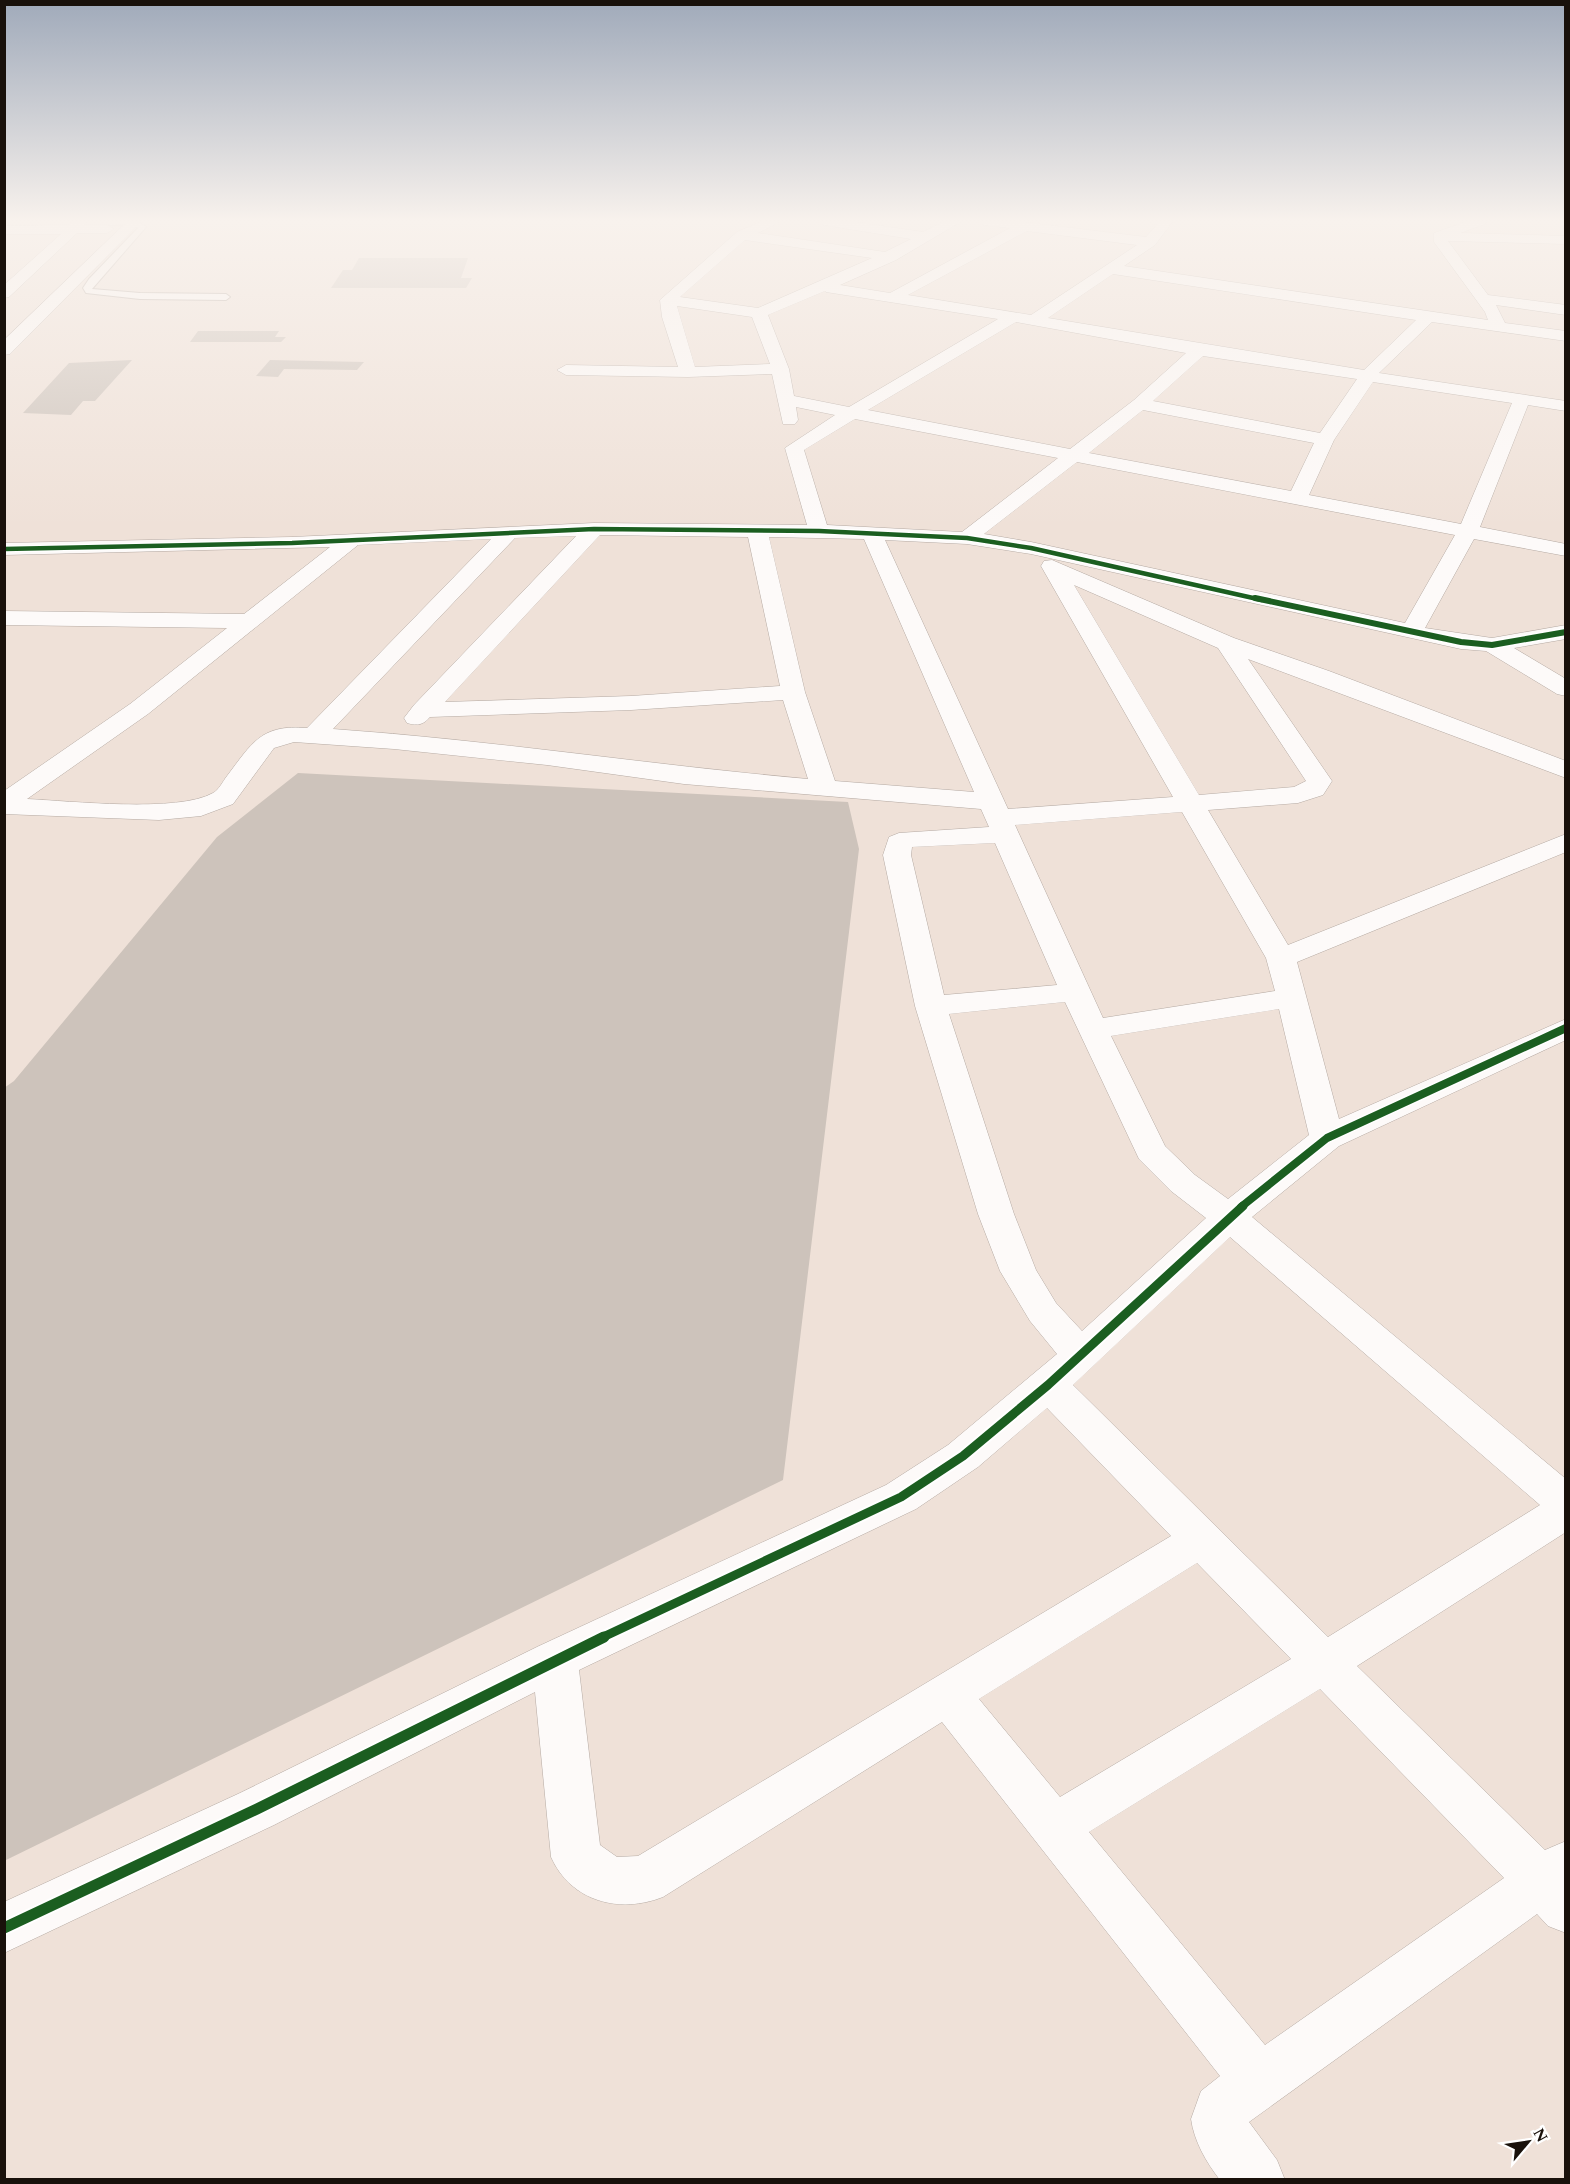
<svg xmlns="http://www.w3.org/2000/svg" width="1570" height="2184" viewBox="0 0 1570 2184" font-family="Spectral,serif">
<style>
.building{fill:#cdc3bb}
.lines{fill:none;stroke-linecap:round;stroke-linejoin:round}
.lane-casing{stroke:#b5aaa3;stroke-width:2}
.street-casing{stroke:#b5aaa3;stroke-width:1}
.primary-casing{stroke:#b5aaa3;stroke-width:1}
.lane{fill:#fdfaf9;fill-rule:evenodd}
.street{fill:#fdfaf9;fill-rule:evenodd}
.primary{fill:#fdfaf9;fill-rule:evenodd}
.cycleway-far4-casing{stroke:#fff;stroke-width:7}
.cycleway-far3-casing{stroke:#fff;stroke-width:9}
.cycleway-far2-casing{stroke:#fff;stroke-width:11}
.cycleway-far1-casing{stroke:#fff;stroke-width:13}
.cycleway-casing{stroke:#fff;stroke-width:15}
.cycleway-far4{stroke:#1b5e20;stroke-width:4.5}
.cycleway-far3{stroke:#1b5e20;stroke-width:6}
.cycleway-far2{stroke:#1b5e20;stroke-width:8}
.cycleway-far1{stroke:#1b5e20;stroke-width:9}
.cycleway{stroke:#1b5e20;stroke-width:11}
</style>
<rect width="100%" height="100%" fill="#efe1d8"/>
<path class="building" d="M359,258H468L461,278H472L466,288H331L343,270H352Z
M198,331H279L275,337H286L281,342H190Z
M132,360L95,401H83L71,415L23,413L69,363Z
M270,360L364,362L357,370L284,369L278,377L256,376Z
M298,773L848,802L859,849L783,1480L4,1861V1088L14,1081L217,837Z"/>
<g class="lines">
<defs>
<path id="lane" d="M107,221H137L146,227L92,289L140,293L226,294L230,297L226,300L140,299L86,293L83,288L89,279L138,228L132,224L110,225Z"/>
<path id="street" d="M73,221H87L84,225H107L114,229L107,233H77L9,297L4,298V285L61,234H4V226L70,225Z
M763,221H781L758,233L885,252L911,239L824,225L817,221H848L923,232L945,221H962L896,260L840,285L890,293L1010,228L984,225L977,221H1014L1146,237L1157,225L1149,221H1173L1155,245L1124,266L1488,320L1485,312L1434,242V233L1468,221H1487L1485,224L1460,233L1566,236V244L1448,241L1488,295L1566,305V315L1496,305L1505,323L1566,331V341L1432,322L1379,373L1566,401V411L1528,405L1480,527L1566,544V556L1474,539L1425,628L1492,638L1566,625V639L1514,648L1566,679V696L1557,694L1486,651L1461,649L1031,554L967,544L885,540L1008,809L1173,797L1041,566L1044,561L1052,560L1234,638L1329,671L1566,761V778L1248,659L1332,781L1323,795L1298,803L1208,810L1288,945L1566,834V852L1297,962L1339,1119L1566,1019V1040L1339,1146L1252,1217L1566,1479V1532L1357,1666L1545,1850L1566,1841V1933L1548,1926L1537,1914L1249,2122L1277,2160L1285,2180H1220C1206,2162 1194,2141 1191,2119L1201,2091L1220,2076L942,1722L663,1897C620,1914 571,1902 551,1857L535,1692L274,1825L4,1953V1902L240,1793L539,1646L886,1485L948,1445L1057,1354L1030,1321L1000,1271L978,1214L915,1006L883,855L889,837L899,833L989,827L981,809L684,784L547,765L394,749L294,742L274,748L233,804L201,816L159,820L4,814V791L130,704L227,628L4,625V611L244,614L330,547L4,555V543L292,537L594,523L807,525L785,448L835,415L796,407L798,420L795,424H783L772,374L688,377L566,375L557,370L566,365L678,367L662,317L660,300L737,232ZM1027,231L1137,245L1031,315L908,295ZM745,240L872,258L758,308L680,297ZM1113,274L1416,320L1364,370L1048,318ZM825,291L826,292L998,319L849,407L794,396L789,369L768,315ZM677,306L752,317L770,364L695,367ZM1016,322L1186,353L1134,400L1070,449L868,410ZM1203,356L1357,379L1320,433L1153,401ZM1373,382L1512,403L1461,524L1309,495L1334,440ZM1143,410L1314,443L1291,491L1089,453ZM855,419L1058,458L962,532L827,525L804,450ZM1077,462L1455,535L1405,623L1031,542L984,534ZM600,535L748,537L780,686L631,696L445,702ZM576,536L414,705L404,718L407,723C418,726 423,725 430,717L631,710L783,700L808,779C650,765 492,740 333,729L515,538ZM769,537L864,539L974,792L835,781L805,692ZM491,539L307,728C261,724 252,743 227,776C223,781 219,790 213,793C178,813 71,801 27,799L148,714L358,545ZM1074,585L1218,648L1306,781L1294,787L1199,795ZM1182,812L1266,958L1275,991L1103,1018L1015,825ZM995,843L1057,985L944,995L911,855L912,847ZM1065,1002L1139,1159L1171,1191L1206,1218L1082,1331L1056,1303L1036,1270L1014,1214L949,1014ZM1279,1009L1309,1135L1228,1199L1195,1175L1165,1146L1111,1036ZM1230,1237L1540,1505L1328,1637L1073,1385ZM1047,1408L1171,1536L638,1856L617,1857L600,1845L579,1670L916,1509L978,1467ZM1197,1563L1291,1659L1060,1797L979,1699ZM1320,1689L1504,1878L1265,2045L1089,1832Z"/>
<path id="primary" d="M128,221H142L10,354L4,355V340Z"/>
</defs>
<use href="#lane" class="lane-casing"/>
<use href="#street" class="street-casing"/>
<use href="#primary" class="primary-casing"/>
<use href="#lane" class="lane"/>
<use href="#street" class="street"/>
<use href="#primary" class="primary"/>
<defs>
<path id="cycleway-far4" d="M4,549L292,543L594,529L819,531L967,538L1031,548L1262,600"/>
<path id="cycleway-far3" d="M1255,598L1461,642L1492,645L1566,632"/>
<path id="cycleway-far2" d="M1241,1207L1327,1138L1566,1028"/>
<path id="cycleway-far1" d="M601,1638L901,1497L963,1456L1048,1385L1243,1206"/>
<path id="cycleway" d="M4,1928L257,1809L604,1637"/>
</defs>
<use href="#cycleway-far4" class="cycleway-far4-casing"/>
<use href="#cycleway-far3" class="cycleway-far3-casing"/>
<use href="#cycleway-far2" class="cycleway-far2-casing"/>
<use href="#cycleway-far1" class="cycleway-far1-casing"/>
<use href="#cycleway" class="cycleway-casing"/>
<use href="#cycleway-far4" class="cycleway-far4"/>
<use href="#cycleway-far3" class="cycleway-far3"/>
<use href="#cycleway-far2" class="cycleway-far2"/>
<use href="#cycleway-far1" class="cycleway-far1"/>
<use href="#cycleway" class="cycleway"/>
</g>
<linearGradient id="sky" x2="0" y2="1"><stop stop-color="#a0aaba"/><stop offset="0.42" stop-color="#f8f2ed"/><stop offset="1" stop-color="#f8f2ed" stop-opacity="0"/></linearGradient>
<rect width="1570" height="526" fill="url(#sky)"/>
<rect width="1570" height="2184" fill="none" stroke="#19110b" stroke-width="12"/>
<g transform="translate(1528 2142) rotate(61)" stroke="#ffffff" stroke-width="4.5" paint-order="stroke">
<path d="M0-4.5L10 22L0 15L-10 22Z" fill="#19110b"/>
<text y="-9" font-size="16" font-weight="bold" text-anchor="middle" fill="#19110b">N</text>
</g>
</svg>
